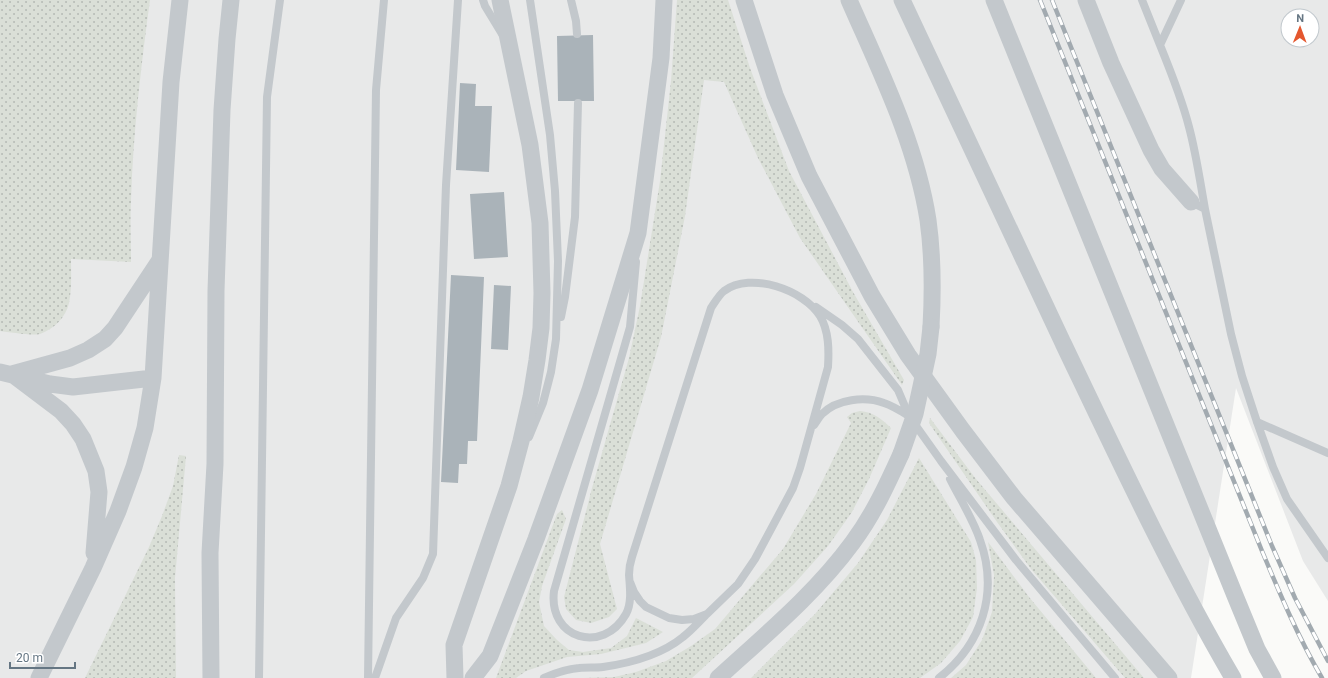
<svg xmlns="http://www.w3.org/2000/svg" width="1328" height="678" viewBox="0 0 1328 678" font-family="Roboto,sans-serif">
<style>
.built{fill:#e8e9e9;fill-rule:evenodd}
.grass{fill:url(#grass-dots)}
.building{fill:#aab3b9}
.lines{fill:none;stroke-linecap:round;stroke-linejoin:round}
.lane{stroke:#c3c8cc;stroke-width:8}
.street{stroke:#c3c8cc;stroke-width:17}
.rail-casing{stroke:#a2aab0;stroke-width:4.5}
.rail{stroke:#fff;stroke-width:3;stroke-dasharray:9;stroke-linecap:butt}
.street-bridge{stroke:#c3c8cc;stroke-width:17}
</style>
<defs>
<pattern id="grass-dots" width="8" height="8" patternUnits="userSpaceOnUse"><rect width="8" height="8" fill="#dadfd7"/><path d="M2 2h.1M6 6h.1" fill="none" stroke="#b4b9b4" stroke-width="1.8" stroke-linecap="round"/></pattern>
</defs>
<rect width="100%" height="100%" fill="#fafaf8"/>
<path class="built" d="M0,0H1328V601L1303,561L1236,388L1191,678H0ZM1288,16H1312V40H1288Z"/>
<path class="grass" d="M0,0H150C141,66 133,134 131,201C130,221 131,242 131,262L71,259C71,274 72,288 69,303C66,317 54,329 40,334C32,336 9,332 0,331Z
M677,0H728L750,68L789,171L853,292L904,380L902,385L800,238L758,158L724,82L704,80L685,216L661,337L600,544L617,609L609,617L591,623L576,620L566,609L564,597L592,488L629,358L640,306L660,181L671,81Z
M860,411C873,412 882,419 891,428L869,479L852,512L828,546L794,584L692,678H583L614,677L636,672L666,661L691,646L715,629L783,549L816,494L851,423L847,417L852,413Z
M930,418L976,479L1144,678H1125L1031,569L997,522L929,423Z
M179,455L186,456L175,578L176,678H85L149,547L162,516L173,486Z
M919,458L971,542L976,560L977,588L973,617L960,641L941,663L920,678H751L815,614L858,563L887,520Z
M562,510L566,519L542,586L539,602L544,626L557,640L569,650L583,652L611,648L627,636L636,618L663,632L646,643L601,654L567,657L526,671L516,678H496L557,514Z
M988,542L1029,597L1096,678H951L966,665L982,640L992,612L994,575Z"/>
<path class="building" d="M593,35L594,101H558L557,36Z
M460,83L476,84L475,106H492L489,172L456,170Z
M504,192L508,257L474,259L470,194Z
M451,275L484,277L477,441H468L467,464H459L458,483L441,482Z
M494,285L511,286L508,350L491,349Z"/>
<g class="lines">
<path class="lane" d="M483,0L485,6L502,34
M571,0L576,21L577,34
M1142,0L1160,45L1181,0
M1160,45C1171,72 1182,99 1189,127C1196,153 1200,181 1205,209
M1191,202L1205,209L1231,334L1242,376L1257,422L1273,467L1287,499L1328,558
M816,307L842,325L858,339L898,390L909,416L941,461L1016,560L1115,678
M561,317L565,297L575,217L578,103
M1257,422L1328,453
M814,425C817,421 819,417 822,414C837,399 865,396 884,403C893,406 901,411 909,416
M529,437L543,403L551,372L556,339L558,261L555,191L550,135L530,0
M630,582L634,592L640,601L646,607L669,618L682,620L694,619L707,614L738,584L755,559L793,488L800,468L828,367C829,350 829,331 820,316C804,290 751,271 724,291C719,295 715,302 711,308L632,557C630,563 629,569 629,575C630,588 632,603 626,614C603,655 548,639 554,591L630,327L636,262
M259,678L267,97L280,0
M368,678L376,90L384,0
M375,678L396,618L423,578L433,554L446,185L458,0
M544,678C555,673 567,669 579,668C587,667 595,668 603,667C631,663 661,655 683,637C691,631 698,623 705,616
M939,678C982,644 999,593 980,540C973,519 960,499 950,479"/>
<path class="street" d="M744,0L775,95L809,176L872,296L908,355L963,431L1014,498L1169,678
M849,0C880,71 916,143 928,220C933,256 933,291 931,327
M902,0C955,115 1009,229 1063,343C1117,456 1170,570 1233,678
M994,0L1236,598L1257,649L1273,678
M1086,0L1111,63L1151,150L1162,169L1191,202
M0,372L50,384L73,387L153,378
M12,374L61,411L73,424L83,439L96,471L99,492L94,553
M12,374L70,358L88,350L105,339L115,328L160,260
M39,678L93,568L118,511L134,467L145,428L153,378L171,82L180,0
M211,678L210,553L215,464L216,291L222,110L227,39L231,0
M455,678L454,645L509,486L521,441L531,397L537,360L541,328L542,293L540,223L530,145L500,0
M473,678L490,656L536,539L590,390L638,233L661,58L664,0
M718,678C765,635 815,594 853,542C873,515 887,485 901,454"/>
<defs>
<path id="rail" d="M1040,0L1262,551C1280,594 1298,637 1322,678
M1052,0L1272,546L1295,598L1328,661"/>
</defs>
<use href="#rail" class="rail-casing"/>
<use href="#rail" class="rail"/>
<path class="street-bridge" d="M901,454L915,414L928,354L931,327"/>
</g>
<g transform="translate(1300 28) rotate(1)"><circle r="19" fill="#ffffff" stroke="#c1c8cd"/>
<path d="M0-3L7 15L0 10L-7 15Z" fill="#e4572e"/>
<text y="-6" font-size="11" font-weight="bold" text-anchor="middle" fill="#657683">N</text>
</g>
<path d="M10 662v6h65v-6" fill="none" stroke="#657683" stroke-width="2"/>
<text x="16" y="662" font-size="12" fill="#657683" stroke="#ffffff" stroke-width="3" paint-order="stroke">20 m</text>
</svg>
